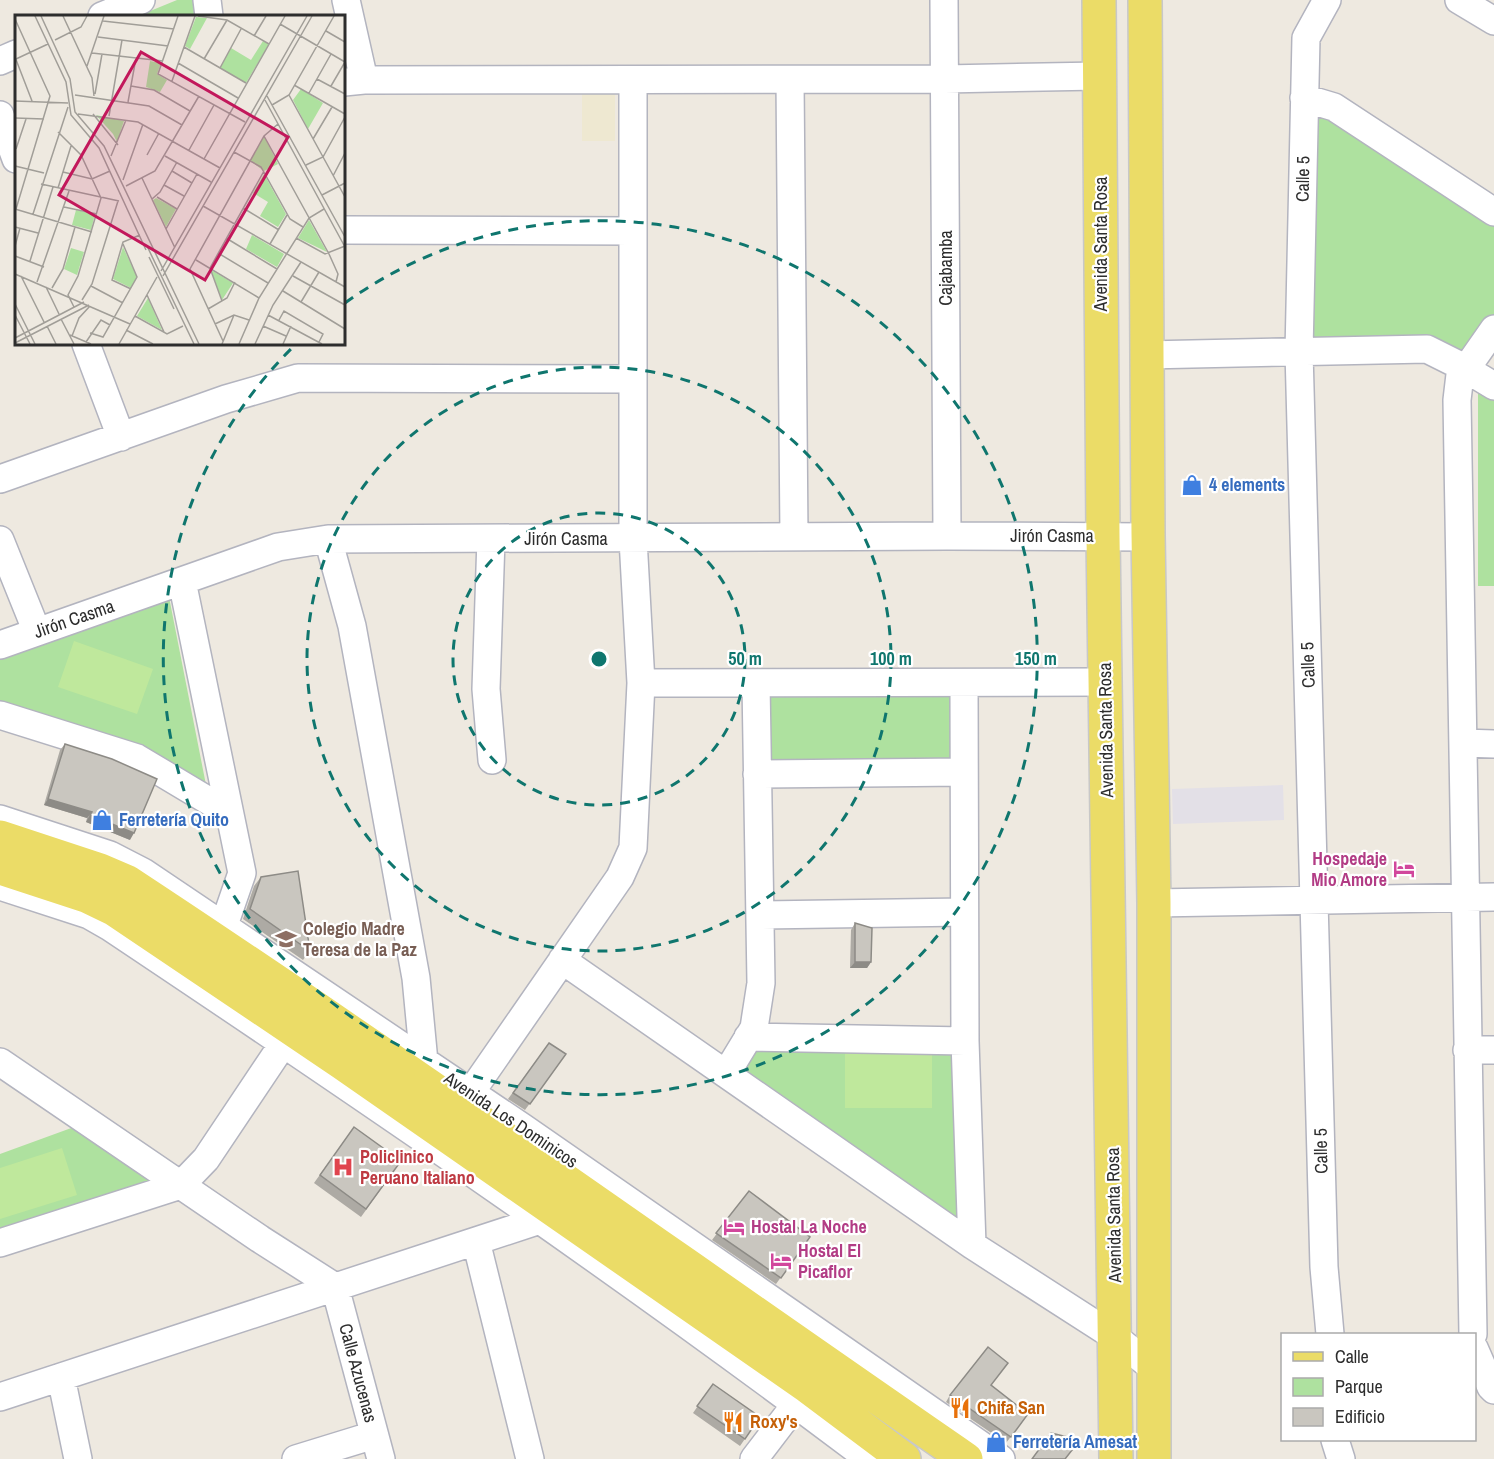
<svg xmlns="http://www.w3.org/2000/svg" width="1494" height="1459" viewBox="0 0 1494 1459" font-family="'Archivo Narrow',sans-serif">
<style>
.industrial{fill:#e3e0e7}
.education{fill:#eee8d1}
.green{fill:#aee19f}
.pitch{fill:#bfe89c}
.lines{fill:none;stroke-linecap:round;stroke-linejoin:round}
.minor-casing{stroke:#b3b4bf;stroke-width:30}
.major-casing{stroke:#c8c8c8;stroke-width:36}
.minor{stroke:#fff;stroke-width:27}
.major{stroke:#ebdc67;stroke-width:33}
.wall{fill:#adaaa4}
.shaded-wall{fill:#8d8b86}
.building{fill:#c9c6bf;stroke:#8d8b86;stroke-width:1.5}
.ring{fill:none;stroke:#0f766e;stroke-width:3;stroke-dasharray:10 8}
.labels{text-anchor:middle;stroke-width:4.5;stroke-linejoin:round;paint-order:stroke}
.street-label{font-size:18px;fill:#2d2d2d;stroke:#fff}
.shop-label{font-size:18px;font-weight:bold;fill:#366cbe;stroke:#fff;text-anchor:start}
.hotel-label{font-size:18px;font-weight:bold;fill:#b23c85;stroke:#fff;text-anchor:start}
.education-label{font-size:18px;font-weight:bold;fill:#785e54;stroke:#fff;text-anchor:start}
.health-label{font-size:18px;font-weight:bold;fill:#be3a42;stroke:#fff;text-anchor:start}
.food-label{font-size:18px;font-weight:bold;fill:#c56008;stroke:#fff;text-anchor:start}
.inset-road{fill:none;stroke:#a19e98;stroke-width:1.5}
.view{fill:#c2185b;fill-opacity:0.15;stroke:#c2185b;stroke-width:3}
.inset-edge{fill:none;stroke:#2d2d2d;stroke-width:3}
.centre{fill:#0f766e;stroke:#fff;stroke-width:3}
.ring-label{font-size:18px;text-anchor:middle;font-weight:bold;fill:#0f766e;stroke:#fff;stroke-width:4.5;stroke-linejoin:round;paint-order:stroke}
</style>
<rect width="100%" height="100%" fill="#eee9e0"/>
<path class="industrial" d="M1283,785L1284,820L1173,824L1172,789Z"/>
<path class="education" d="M582,90H615V141H582Z"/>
<path class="green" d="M177,0H197L200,16H138Z
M1308,102L1494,217V318L1464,362L1311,347Z
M1478,387L1494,397V586H1478Z
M169,597L207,790L0,707V659Z
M764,692H956V764L766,765Z
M754,1046L957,1049L960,1225L743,1072Z
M74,1127L155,1183L0,1233V1154Z"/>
<path class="pitch" d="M74,641L153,669L137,714L58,687Z
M845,1053H932V1108H845Z
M62,1148L77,1195L0,1219V1168Z"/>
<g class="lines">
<defs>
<path id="minor" d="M207,0L209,16
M346,0L364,80
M944,0L947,536
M1327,0L1306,38L1299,352L1324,1267L1330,1334
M1459,0L1494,21
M102,16L141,0
M0,61L16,54
M790,80L794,537
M344,82L364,80L945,79L1099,76
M1304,98L1334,107L1494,212
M0,115L16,159
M344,230L633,231
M86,344L121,437
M1146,355L1427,349L1461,366L1494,386
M1461,366L1457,400L1473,1334
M1466,369L1494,329
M0,479L226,399L298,378L633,379
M328,539L352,626L416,978L424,1062
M491,539L486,689L492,760
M0,540L37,632
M182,581L242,873L224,925
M0,645L278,547L328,539L947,536L1148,537
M641,683L1105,682
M964,683L965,1041L972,1245
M0,715L137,758L229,813
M1463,743L1494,744
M757,774L964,772
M0,819L110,855L143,872L522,1127L1001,1459
M0,886L89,915L110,927C366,1098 623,1273 869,1459
M1154,903L1494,897
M760,915L964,912
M562,960L972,1245L1115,1337L1154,1369
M748,1037L965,1041
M1467,1050H1494
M0,1062L260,1239L335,1287L381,1459
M726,1074L754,1028L761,983L756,683
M471,1092L620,877L633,848L641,683L633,539V80
M476,1241L530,1459
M0,1243L181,1185L206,1159L283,1044
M1474,1348L1491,1387L1494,1390
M61,1377L78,1459
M0,1397L540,1220
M1335,1440L1341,1459
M296,1459L374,1435
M754,1459L796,1404"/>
<path id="major" d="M1099,0L1103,536L1116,1459
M1145,0L1148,533L1154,903V1459
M0,837L100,870L128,882C412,1069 687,1267 966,1459
M0,868L86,896L115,910L342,1063L808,1387L904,1459"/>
</defs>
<use href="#minor" class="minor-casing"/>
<use href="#major" class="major-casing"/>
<use href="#minor" class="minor"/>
<use href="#major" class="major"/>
</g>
<path class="wall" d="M65,744L130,840L86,822L87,818L44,805L60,750Z
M261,877L310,951L303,960L243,919L254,886Z
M855,923L871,962L867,968H850L851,930Z
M549,1043L566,1054L525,1110L508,1099Z
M354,1127L401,1161L361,1217L314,1183Z
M749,1191L810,1237L776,1284L712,1240Z
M713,1384L760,1417L740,1446L693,1413Z
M991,1385L1028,1414L1006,1443L946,1402L950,1395Z"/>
<path class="shaded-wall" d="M48,799L92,812L87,818L44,805Z
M90,815L134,833L130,840L86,822Z
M855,962H871L867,968H850Z"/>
<path class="building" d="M65,744L112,759L157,779L134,833L90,815L92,812L48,799Z
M298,871L310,951L250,909L261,877Z
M855,923L872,928L871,962H855Z
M549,1043L566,1054L530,1104L513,1093Z
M354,1127L401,1161L366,1209L320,1175Z
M749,1191L810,1237L781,1278L716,1233Z
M988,1347L1008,1363L991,1385L1028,1414L1011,1437L950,1395Z
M713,1384L760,1417L745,1439L697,1406Z
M1051,1433L1080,1440L1065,1459H1032Z"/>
<g class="ring">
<circle cx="599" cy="659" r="146"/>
<circle cx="599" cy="659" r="292"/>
<path d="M345 303A437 437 0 1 1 295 345"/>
</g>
<defs>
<symbol id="shop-bare" viewBox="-9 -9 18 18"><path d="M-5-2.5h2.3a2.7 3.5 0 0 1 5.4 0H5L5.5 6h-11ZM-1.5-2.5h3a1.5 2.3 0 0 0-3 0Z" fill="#3f7fe0" stroke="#fff" stroke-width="2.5" paint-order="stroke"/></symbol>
<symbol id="hotel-bare" viewBox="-9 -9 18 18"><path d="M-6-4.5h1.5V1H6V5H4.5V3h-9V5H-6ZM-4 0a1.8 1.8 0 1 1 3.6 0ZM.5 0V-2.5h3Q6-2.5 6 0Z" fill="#d1479c" stroke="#fff" stroke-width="2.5" paint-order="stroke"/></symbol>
<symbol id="school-bare" viewBox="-9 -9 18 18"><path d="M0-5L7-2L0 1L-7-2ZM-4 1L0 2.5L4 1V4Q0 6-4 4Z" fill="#8d6e63" stroke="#fff" stroke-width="2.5" paint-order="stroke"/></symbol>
<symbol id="hospital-bare" viewBox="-9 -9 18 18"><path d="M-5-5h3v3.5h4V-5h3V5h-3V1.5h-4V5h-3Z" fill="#e0444e" stroke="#fff" stroke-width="2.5" paint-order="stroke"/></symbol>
<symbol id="restaurant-bare" viewBox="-9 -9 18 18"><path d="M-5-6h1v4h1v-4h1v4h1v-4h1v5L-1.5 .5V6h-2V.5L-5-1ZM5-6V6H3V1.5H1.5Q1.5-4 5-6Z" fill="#e8710a" stroke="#fff" stroke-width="2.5" paint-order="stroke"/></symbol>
</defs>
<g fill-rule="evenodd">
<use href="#shop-bare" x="1177" y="470" width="30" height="30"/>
<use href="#shop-bare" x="87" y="805" width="30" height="30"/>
<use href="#hotel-bare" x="1389" y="854" width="30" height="30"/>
<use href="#school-bare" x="271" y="924" width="30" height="30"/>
<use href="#hospital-bare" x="328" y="1152" width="30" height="30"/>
<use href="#hotel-bare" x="719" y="1212" width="30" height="30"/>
<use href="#hotel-bare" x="766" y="1246" width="30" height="30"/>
<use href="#restaurant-bare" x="945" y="1393" width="30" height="30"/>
<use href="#restaurant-bare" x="718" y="1407" width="30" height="30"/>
<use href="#shop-bare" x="981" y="1427" width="30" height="30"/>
</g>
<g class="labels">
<g class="street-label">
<text transform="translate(1303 179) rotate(-89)" y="6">Calle 5</text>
<text transform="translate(1101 244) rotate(-90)" y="6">Avenida Santa Rosa</text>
<text transform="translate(946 268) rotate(-90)" y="6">Cajabamba</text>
<text x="1052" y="542">Jirón Casma</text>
<text x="566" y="545">Jirón Casma</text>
<text transform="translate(74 619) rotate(-19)" y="6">Jirón Casma</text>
<text transform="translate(1308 665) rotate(-92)" y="6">Calle 5</text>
<text transform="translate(1106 730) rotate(-91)" y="6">Avenida Santa Rosa</text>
<text transform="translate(511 1120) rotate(34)" y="6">Avenida Los Dominicos</text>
<text transform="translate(1321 1151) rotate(-91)" y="6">Calle 5</text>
<text transform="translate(1114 1215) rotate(-91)" y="6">Avenida Santa Rosa</text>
<text transform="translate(358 1373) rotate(75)" y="6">Calle Azucenas</text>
</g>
<g class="shop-label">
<text x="1209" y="491">4 elements</text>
<text x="119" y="826">Ferretería Quito</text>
<text x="1013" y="1448">Ferretería Amesat</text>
</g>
<g class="hotel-label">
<text x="1387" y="865" text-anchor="end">Hospedaje<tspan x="1387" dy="21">Mio Amore</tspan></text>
<text x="751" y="1233">Hostal La Noche</text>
<text x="798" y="1257">Hostal El<tspan x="798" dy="21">Picaflor</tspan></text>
</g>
<g class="education-label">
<text x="303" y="935">Colegio Madre<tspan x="303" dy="21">Teresa de la Paz</tspan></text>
</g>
<g class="health-label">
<text x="360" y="1163">Policlinico<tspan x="360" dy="21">Peruano Italiano</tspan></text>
</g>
<g class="food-label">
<text x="977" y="1414">Chifa San</text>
<text x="750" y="1428">Roxy's</text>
</g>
</g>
<g transform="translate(15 15)">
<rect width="330" height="330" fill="#eee9e0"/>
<path d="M181,2L192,3L175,34L170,31ZM248,26L254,29L231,68L205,53L216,33L236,45ZM135,46L146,48L142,59L152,65L145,77L131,72ZM286,74L308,88L293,114L278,85ZM81,100L109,106L102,127L98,119ZM249,121L263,149L249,156L235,146ZM249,159L271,199L263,212L245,201L253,187L238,178ZM141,183L161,194L151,212L138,185ZM61,195L80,199L76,215L57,210ZM294,205L312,237L283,223ZM237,220L269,239L262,252L231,234ZM108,232L122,262L116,273L98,264ZM56,233L69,237L62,260L49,254ZM196,255L218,268L207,285ZM133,283L147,315L122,301Z" fill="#aee19f"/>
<path class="inset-road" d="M20,1L51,67L56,100L84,133L131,235M26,1L55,64L60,97L89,131L184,329M48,1L77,63L79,81M163,1L143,59L230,107M183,1L212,5L254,29M0,4L35,81L1,194M88,6L159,14M265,9L330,47M311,16L330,27M239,21L251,1M83,22L153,31M40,25L66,12L72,1M169,32L231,68M77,38L148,46M0,42L17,86M1,44L33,29M189,44L212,5M163,48L223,83M72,51L89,1M205,53L226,14M302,64L330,79M157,66L180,1M279,70L330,99M116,71L139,75L175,96M316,71L330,47M294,78L316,39M80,79L87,39M60,80L134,91L167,110M274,80L330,182M252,81L330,222M250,85L330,232M0,86L53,88M113,87L121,43M257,90L274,80L319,1M63,99L123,107L205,153M78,99L103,130M94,101L107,25M0,103L29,104M43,117L66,140L86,183L63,261L53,280L59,292M249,121L314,239L323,259L321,267M298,124L317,92M1,134L11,104M174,135L199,90M219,137L246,152L275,204L288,212M132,140L144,118M96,141L111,105M150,141L196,167M189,144L270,1M291,150L308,142L330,102M0,151L29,158M157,156L177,168M48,157L77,164L95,156M318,161L330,138M127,163L160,233M108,165L128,109M26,169L104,186M149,170L169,181M111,171L140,156L184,81M43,173L56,131M307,180L330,168M142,182L162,194M137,184L145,177L162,147M188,191L330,272M49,192L82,199M228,193L264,215M0,194L77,217M18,199L53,92M0,212L23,218M151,214L182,159M211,223L262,254M281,223L310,239L330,231M255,229L272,200M0,231L5,213M132,231L179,329M203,238L253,268M0,241L29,252M134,242L159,294M181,245L244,283M15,246L38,172M146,256L292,1M0,259L115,309M6,261L29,307M148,261L297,1M278,261L330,290M22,267L54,176M76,271L108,288M31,272L44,299M37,273L48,254L60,212M116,274L97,265L108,227L125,220M268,276L330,314M132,280L149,317M67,285L77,269L103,186M207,286L195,253L249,156M286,287L304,257M0,289L20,329M193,294L212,283L220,267M0,300L15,329M253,300L307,329M120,301L152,319L168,311M46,304L59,329M264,305L269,296L308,319L304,327M200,309L219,300L234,305M32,311L41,329M248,311L271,321M111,315L138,329M75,318L88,322L122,262L108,229M55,320L76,329M57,321L64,303L75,291M0,323L69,287M208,326L175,254L249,121L263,109M71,327L86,305L95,310M0,328L74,290M104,329L142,262M207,329L219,300M224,329L244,283L294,203L309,194M240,329L258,290L286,247M268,329L276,311"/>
<path class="view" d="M126,37L273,122L190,265L44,180Z"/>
<rect width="330" height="330" class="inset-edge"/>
</g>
<circle cx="599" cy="659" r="9" class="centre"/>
<g class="ring-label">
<text x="745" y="665">50 m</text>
<text x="891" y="665">100 m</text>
<text x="1036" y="665">150 m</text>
</g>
<rect x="1281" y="1333" width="195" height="108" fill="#ffffff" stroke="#ababab" stroke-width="1.5"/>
<rect x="1293" y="1352" width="30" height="9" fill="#ebdc67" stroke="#ababab" stroke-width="1.5"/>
<text x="1335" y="1363" font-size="18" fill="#2d2d2d">Calle</text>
<rect x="1293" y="1378" width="30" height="18" fill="#aee19f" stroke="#ababab" stroke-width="1.5"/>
<text x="1335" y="1393" font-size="18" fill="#2d2d2d">Parque</text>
<rect x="1293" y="1408" width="30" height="18" fill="#c9c6bf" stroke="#ababab" stroke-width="1.5"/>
<text x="1335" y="1423" font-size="18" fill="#2d2d2d">Edificio</text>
</svg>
